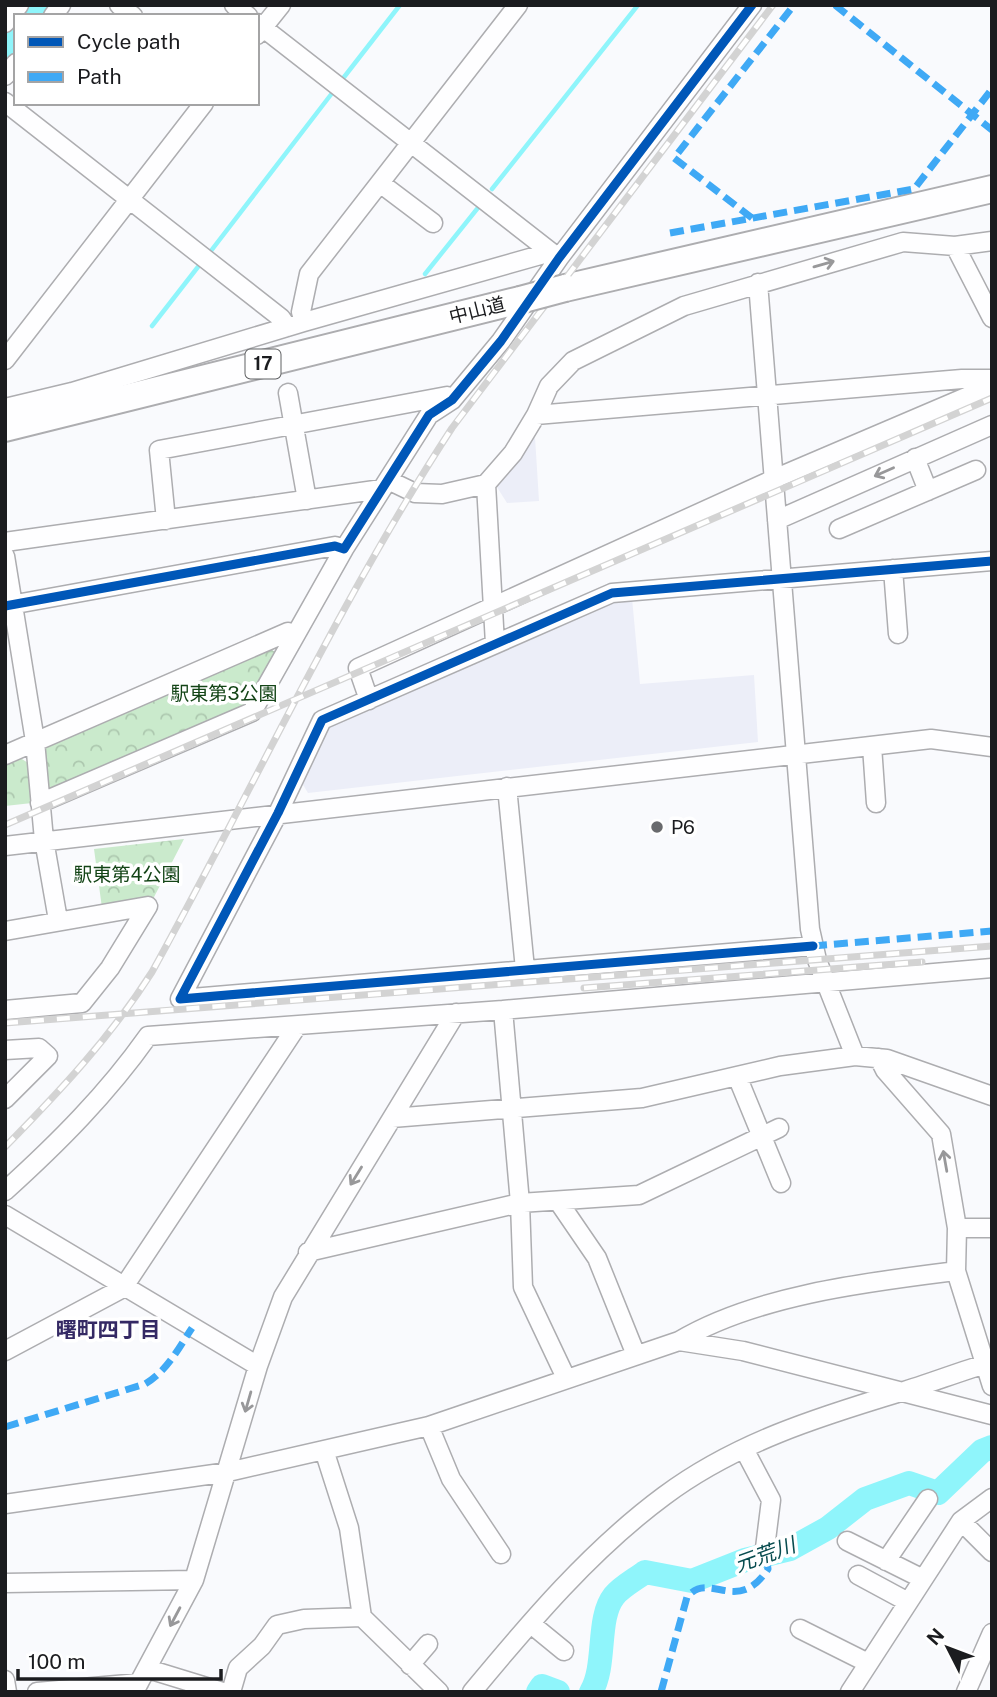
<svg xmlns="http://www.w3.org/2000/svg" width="997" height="1697" viewBox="0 0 997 1697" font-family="'Public Sans','Noto Sans JP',sans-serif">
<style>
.built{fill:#eceef8}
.park{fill:url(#park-crowns)}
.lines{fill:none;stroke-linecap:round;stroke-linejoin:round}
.stream{stroke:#8ff5fb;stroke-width:4.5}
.river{stroke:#8ff5fb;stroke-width:24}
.minor-casing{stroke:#adadb0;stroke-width:21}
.highway-casing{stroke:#adadb0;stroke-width:30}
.minor{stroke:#fefeff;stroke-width:18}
.highway{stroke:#fefeff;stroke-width:26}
.rail-casing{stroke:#d3d3d3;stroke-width:7}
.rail{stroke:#fff;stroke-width:4.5;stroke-dasharray:13;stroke-linecap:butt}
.highway-bridge-casing{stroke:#adadb0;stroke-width:30;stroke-linecap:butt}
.highway-bridge{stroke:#fefeff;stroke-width:26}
.quiet{stroke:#3fa9f5;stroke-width:7;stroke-dasharray:14 7;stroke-linecap:butt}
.cycleway-casing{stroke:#fff;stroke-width:13}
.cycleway{stroke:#0057b8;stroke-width:9}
.oneway{stroke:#98989a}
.poi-dot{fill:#696a6d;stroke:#fff;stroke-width:2.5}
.labels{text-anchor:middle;stroke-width:7;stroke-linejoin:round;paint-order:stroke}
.shield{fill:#fff;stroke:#5f6062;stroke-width:2}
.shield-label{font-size:18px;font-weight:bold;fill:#1b1c1f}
.street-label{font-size:19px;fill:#1b1c1f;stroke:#fff}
.park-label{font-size:19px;fill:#134416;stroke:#fff}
.poi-label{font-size:19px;fill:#1b1c1f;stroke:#fff;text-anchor:start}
.neighbourhood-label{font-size:21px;font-weight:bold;fill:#342964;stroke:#fff}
.water-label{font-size:21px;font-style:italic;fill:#084c4f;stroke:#fff}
</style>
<defs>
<pattern id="park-crowns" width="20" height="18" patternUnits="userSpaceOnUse" patternTransform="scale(1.75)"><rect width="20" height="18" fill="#caeacc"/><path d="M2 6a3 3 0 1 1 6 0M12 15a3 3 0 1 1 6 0" fill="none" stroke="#adc8af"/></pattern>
</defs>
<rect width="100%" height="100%" fill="#f9fafd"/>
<path class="built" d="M535,437L539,501L507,503L495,484Z
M632,598L640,684L754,675L758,742L308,793L299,778L326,724L619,599Z"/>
<path class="park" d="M269,647L277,654L247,708L57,792L48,787L45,751L48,744Z
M19,757L28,763L32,803L5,806V763Z
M184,839L153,899L102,908L94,849Z"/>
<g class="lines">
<path class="stream" d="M341,81L400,5
M492,189L638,5
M207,256L336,88
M425,274L477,209
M152,326L201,263"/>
<path class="river" d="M33,16L41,5
M5,53L16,39
M538,1692L542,1686L558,1692
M591,1692C607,1665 596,1619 614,1596C621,1587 636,1579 645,1572L692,1581L745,1560L790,1549L828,1528L865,1499L909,1483L938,1493L982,1451L992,1447"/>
<defs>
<path id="minor" d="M119,5L133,16
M234,5L248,16
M53,16L61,5
M5,23L19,5
M257,23L556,256
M257,35L281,5
M5,76L16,63
M5,102L281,318L287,327
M380,183L433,223
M955,246L992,318
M758,283L810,929L817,960L855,1056
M304,322L301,312L309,274L518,5
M5,360L204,103
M288,393L307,500
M5,408L72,392L304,322L551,252
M536,415L962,379H992
M915,458L928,491
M388,480L415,493L442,494L486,484L513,453L536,415L549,386L573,361L684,306L903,242L955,246L992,241
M486,484L495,644
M166,520L159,450L447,396L451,399
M777,520L992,425
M839,529L976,470
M5,542L382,489
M5,556L35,741L44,840L58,920
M893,569L898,634
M5,606L335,546L344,549L429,415L452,400L501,341L559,258L752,5
M369,700L358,668L774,479L992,386
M872,746L876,803
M5,755L288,632L294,635
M507,787L525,969
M40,803L252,712L344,549
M5,846L931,739L992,747
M5,931L148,906L110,968L82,1003L5,1010
M813,946L180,999L278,813L322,720L612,593L992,561
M503,1010L520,1203L523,1287L566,1378
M5,1050L39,1048L48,1056L5,1099
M879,1058L885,1070L941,1134L957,1228L956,1271L992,1386
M737,1076L781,1183
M392,1118L642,1098L780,1066L855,1056L887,1059L992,1096
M5,1191C58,1143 107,1094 148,1036L503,1010L992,968
M558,1201L597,1258L636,1355
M5,1215L258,1366
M957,1228H992
M308,1252L520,1203L639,1195L779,1128
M679,1341L743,1351L992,1415
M5,1351L123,1288L297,1026
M429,1426L451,1479L501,1554
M744,1449L771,1500L765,1548
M324,1450L349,1528L362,1617
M5,1504L228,1472L429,1426L679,1341C756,1295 868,1282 956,1271
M961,1521L992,1552
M847,1541L923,1579
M886,1561L928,1499
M858,1575L908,1602
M5,1583L194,1580
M531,1624L564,1651
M800,1629L868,1663
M410,1665L428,1644
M148,1669L223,1692
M5,1680L7,1692
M37,1692L139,1683
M134,1692L194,1580L258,1366L283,1297L456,1013
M231,1692L238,1668L262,1646L277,1625L304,1619L362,1617L439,1692
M472,1692C530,1622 591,1550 664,1496C735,1443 818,1417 901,1392C931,1383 961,1371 992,1362
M850,1692L961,1521L992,1498
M966,1692L992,1633"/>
<path id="highway" d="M565,288L992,189
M5,428L520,300"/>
</defs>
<use href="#minor" class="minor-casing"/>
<use href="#highway" class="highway-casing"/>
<use href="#minor" class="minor"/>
<use href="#highway" class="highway"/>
<defs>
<path id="rail" d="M5,825L992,398
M584,988L922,962
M5,1023L992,946
M5,1147C59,1092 110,1038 152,972C252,791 339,601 452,428L773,5"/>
</defs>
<use href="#rail" class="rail-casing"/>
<use href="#rail" class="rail"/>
<defs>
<path id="highway-bridge" d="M520,300L565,288"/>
</defs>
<use href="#highway-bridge" class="highway-bridge-casing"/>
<use href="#highway-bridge" class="highway-bridge"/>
<path class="quiet" d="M835,5L992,130
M752,218L674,158L794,5
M670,233L914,189L992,89
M813,946L992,931
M5,1427L145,1384C167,1371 178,1349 192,1328
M661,1692L687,1597C710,1570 737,1616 768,1569L765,1548"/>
<defs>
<path id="cycleway" d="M5,606L335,546L344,549L429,415L452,400L501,341L559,258L752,5
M813,946L180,999L278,813L322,720L612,593L992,561"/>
</defs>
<use href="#cycleway" class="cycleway-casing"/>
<use href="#cycleway" class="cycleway"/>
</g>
<defs><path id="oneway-shaft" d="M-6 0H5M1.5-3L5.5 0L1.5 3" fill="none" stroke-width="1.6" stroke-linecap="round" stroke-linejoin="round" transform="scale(1.75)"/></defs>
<g class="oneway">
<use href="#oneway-shaft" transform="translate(824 264) rotate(-16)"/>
<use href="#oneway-shaft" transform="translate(884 472) rotate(156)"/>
<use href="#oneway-shaft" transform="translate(945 1161) rotate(-100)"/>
<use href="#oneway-shaft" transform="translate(356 1176) rotate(122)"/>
<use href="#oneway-shaft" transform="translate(248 1402) rotate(106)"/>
<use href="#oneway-shaft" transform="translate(175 1617) rotate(118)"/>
</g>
<circle class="poi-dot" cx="657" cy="827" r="7"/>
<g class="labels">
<rect class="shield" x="245.5" y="349.5" width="35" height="29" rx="5"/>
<g class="shield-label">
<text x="263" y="370">17</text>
</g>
<g class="street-label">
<text transform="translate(477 310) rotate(-14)" y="7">中山道</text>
</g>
<g class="park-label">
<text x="224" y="700">駅東第3公園</text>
<text x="127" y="881">駅東第4公園</text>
</g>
<g class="poi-label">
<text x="671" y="834">P6</text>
</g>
<g class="neighbourhood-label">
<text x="108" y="1337">曙町四丁目</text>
</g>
<g class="water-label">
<text transform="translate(765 1555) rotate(-20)" y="7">元荒川</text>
</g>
</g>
<rect width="997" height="1697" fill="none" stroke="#1b1c1f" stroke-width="14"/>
<rect x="14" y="14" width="245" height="91" fill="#ffffff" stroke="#a4a4a5" stroke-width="2"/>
<rect x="28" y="37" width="35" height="10" fill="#0057b8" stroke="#a4a4a5" stroke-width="2"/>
<text x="77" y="49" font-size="21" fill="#1b1c1f">Cycle path</text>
<rect x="28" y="72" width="35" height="10" fill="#3fa9f5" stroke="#a4a4a5" stroke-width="2"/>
<text x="77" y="84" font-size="21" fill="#1b1c1f">Path</text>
<g transform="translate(948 1648) rotate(312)" stroke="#ffffff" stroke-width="5" paint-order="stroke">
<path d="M0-5L12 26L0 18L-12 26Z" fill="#1b1c1f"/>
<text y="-10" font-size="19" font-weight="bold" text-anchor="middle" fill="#1b1c1f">N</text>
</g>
<path d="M18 1669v10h203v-10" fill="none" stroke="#1b1c1f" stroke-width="3.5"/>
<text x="28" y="1669" font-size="21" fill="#1b1c1f" stroke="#ffffff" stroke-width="5" paint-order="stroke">100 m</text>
</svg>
